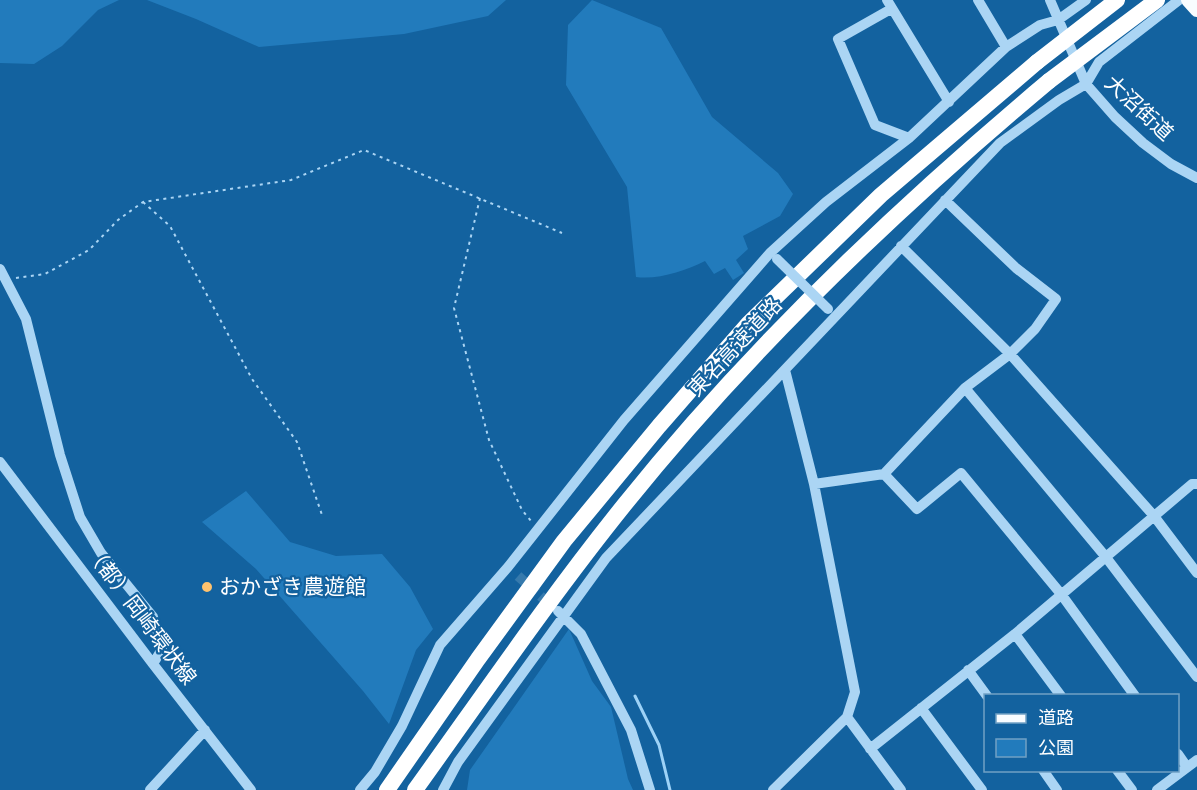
<svg xmlns="http://www.w3.org/2000/svg" width="1197" height="790" viewBox="0 0 1197 790" font-family="'Alegreya Sans','Noto Sans JP',sans-serif">
<style>
.green{fill:#227bbc}
.lines{fill:none;stroke-linecap:round;stroke-linejoin:round}
.stream{stroke:#9dd2f7;stroke-width:3}
.minor-tunnel{stroke:#367aad;stroke-width:10;stroke-dasharray:10 5;stroke-linecap:butt}
.path{stroke:#abd5f4;stroke-width:2;stroke-dasharray:3 4.5;stroke-linecap:butt}
.minor{stroke:#abd5f4;stroke-width:10}
.major{stroke:#f8fcff;stroke-width:14}
.highway{stroke:#fff;stroke-width:16}
.minor-bridge{stroke:#abd5f4;stroke-width:10}
.highway-bridge{stroke:#fff;stroke-width:16}
.poi-dot{fill:#ffc36e;stroke:#13629f;stroke-width:2}
.labels{text-anchor:middle;stroke-width:4.5;stroke-linejoin:round;paint-order:stroke}
.street-label{font-size:21px;fill:#fff;stroke:#13629f}
.poi-label{font-size:21px;fill:#fff;stroke:#13629f;text-anchor:start}
</style>
<rect width="100%" height="100%" fill="#13629f"/>
<path class="green" d="M0,0H119L98,10L62,46L34,64L0,63Z
M147,0H506L488,16L404,34L259,47L196,19Z
M592,0L661,28L712,117L778,173L793,194L780,216L743,236L748,249L736,260L744,273L733,280L725,268L714,274L705,261C685,271 658,280 636,277L627,187L566,85L568,25Z
M246,491L290,542L336,556L382,554L410,587L433,629L416,650L389,724L363,691L256,569L202,522Z
M569,629L592,681L611,707L628,779L633,790H467L470,770Z"/>
<g class="lines">
<path class="stream" d="M635,696L659,745L670,790"/>
<path class="minor-tunnel" d="M518,576L553,607"/>
<path class="path" d="M480,198L454,308L489,440L522,510L531,521
M143,202L170,226L252,379L297,442L322,515
M16,278L45,274L89,250L118,220L143,202L291,180L364,150L562,233"/>
<path class="minor" d="M887,0L949,102
M978,0L1006,47
M1050,0L1086,84L1115,117L1143,143L1171,164L1197,178
M891,9L838,39L875,125L909,138
M901,246L1010,354L1035,329L1056,299L1016,268L945,200
M0,269L26,319L60,455L80,517L101,553L153,617L162,649L153,664
M965,388L1105,556L1197,677
M0,462L153,664L251,790
M884,474L917,509L961,473L1061,594L1135,696
M814,484L884,474L965,388L1010,354L1154,516L1197,573
M558,611L581,634L631,730L650,790
M1015,634L1061,696
M968,670L987,696
M921,708L982,790
M847,717L901,790
M870,749L1015,634L1192,484H1197
M1178,754L1187,767
M1043,770L1057,790
M1117,770L1132,790
M150,790L205,730
M360,790L375,772L402,726L440,645L508,567L624,420L770,253L826,202L909,138L1006,47L1040,25L1058,20L1086,0
M443,790L458,762L606,558L1000,143L1059,100L1086,84L1099,62L1179,0
M773,790L847,717L855,692L814,484L785,370
M1157,790L1197,760"/>
<path class="major" d="M1188,0L1197,10"/>
<path class="highway" d="M387,790L478,659L564,541L659,426L748,324L881,195L1037,62
M415,790C484,694 551,596 625,504C750,348 896,209 1049,81"/>
<path class="minor-bridge" d="M777,259L828,309"/>
<path class="highway-bridge" d="M1037,62L1117,0
M1049,81L1157,0"/>
</g>
<circle class="poi-dot" cx="207" cy="587" r="6"/>
<g class="labels">
<g class="street-label">
<text transform="translate(1139 108) rotate(43)" y="7">大沼街道</text>
<text transform="translate(735 347) rotate(-47)" y="7">東名高速道路</text>
<text transform="translate(141 615) rotate(53)" y="7">（都）岡崎環状線</text>
</g>
<g class="poi-label">
<text x="219" y="594">おかざき農遊館</text>
</g>
</g>
<rect x="984" y="694" width="195" height="78" fill="#13629f" stroke="#71a1c5" stroke-width="1.5"/>
<rect x="996" y="714" width="30" height="9" fill="#f8fcff" stroke="#71a1c5" stroke-width="1.5"/>
<text x="1038" y="724" font-size="18" fill="#ffffff">道路</text>
<rect x="996" y="739" width="30" height="18" fill="#227bbc" stroke="#71a1c5" stroke-width="1.5"/>
<text x="1038" y="754" font-size="18" fill="#ffffff">公園</text>
</svg>
